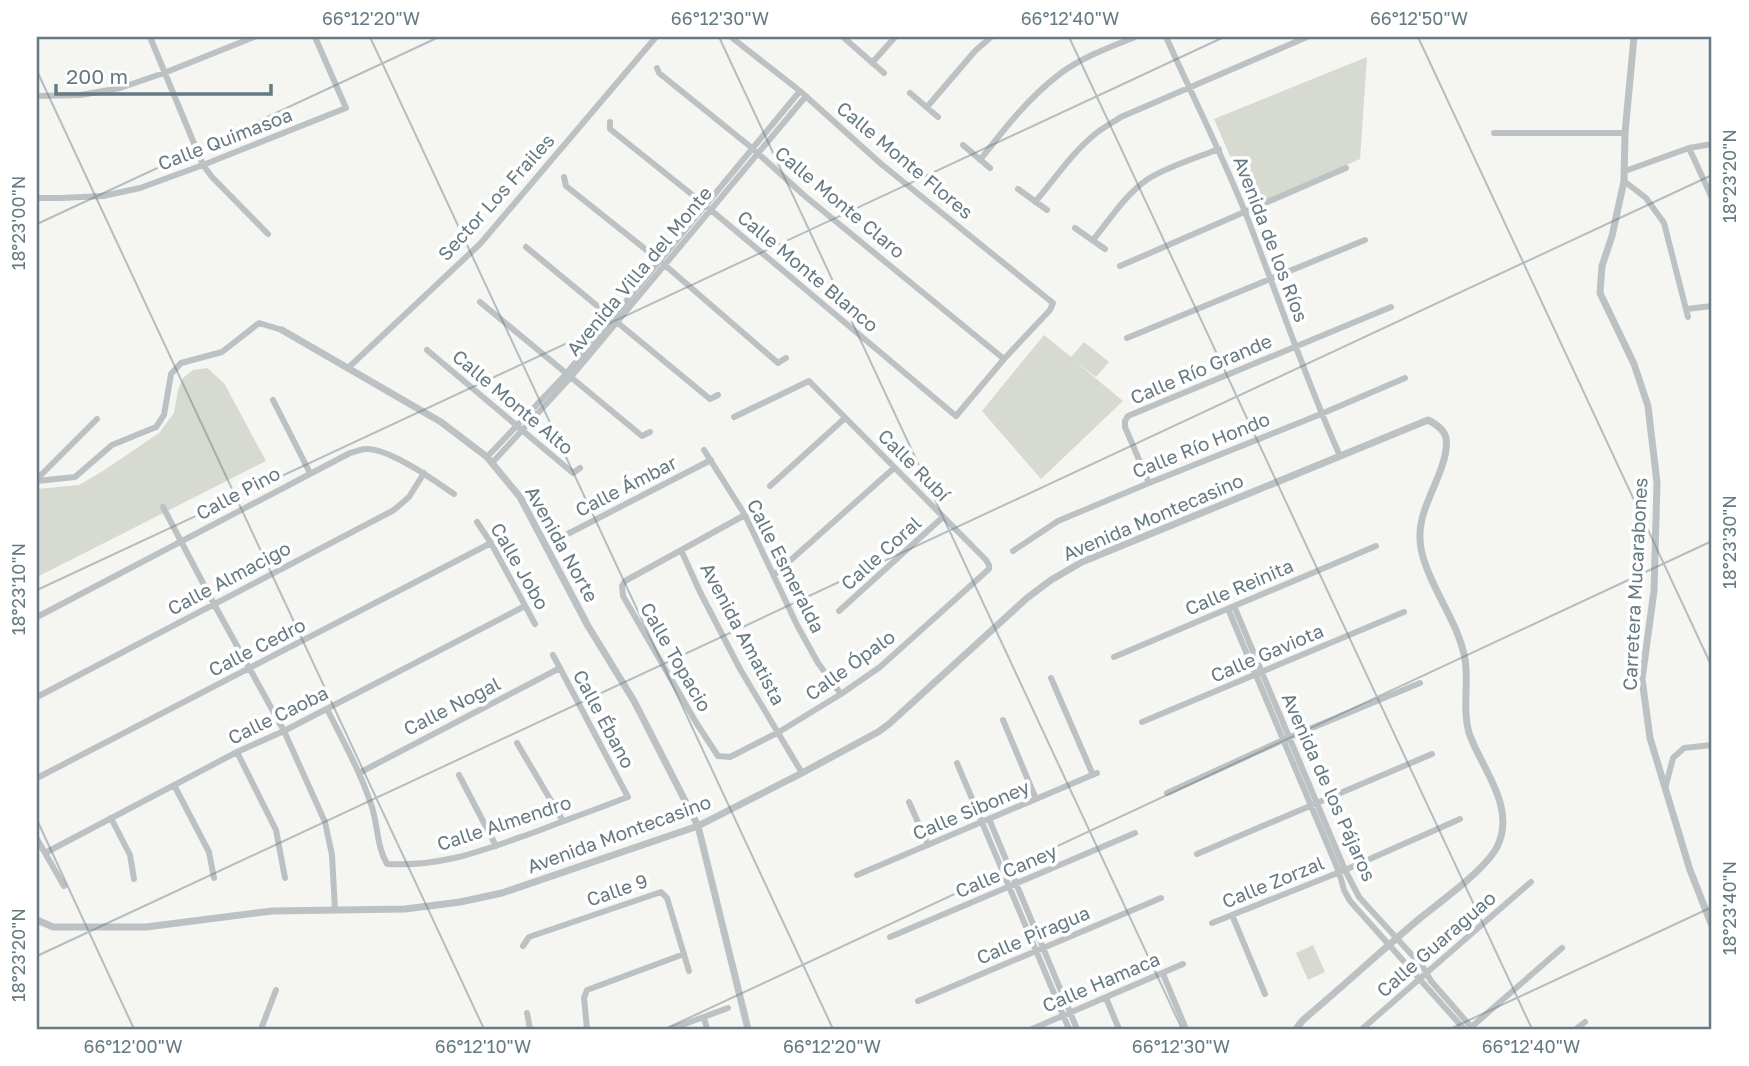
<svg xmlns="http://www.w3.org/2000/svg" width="1749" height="1066" viewBox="0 0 1749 1066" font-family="'Golos Text',sans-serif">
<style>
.green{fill:#d6dad1}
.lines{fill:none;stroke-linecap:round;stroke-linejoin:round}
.minor{stroke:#bcc2c4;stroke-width:6}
.tertiary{stroke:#bcc2c4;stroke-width:7}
.ticks{fill:none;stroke:#657a82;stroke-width:2;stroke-opacity:0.45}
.labels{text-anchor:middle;stroke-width:7;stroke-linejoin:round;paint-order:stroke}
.street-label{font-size:19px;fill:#657a82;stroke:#fff}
.neatline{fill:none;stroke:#657a82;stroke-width:2.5}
.ticks-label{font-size:18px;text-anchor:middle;fill:#657a82}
</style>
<rect width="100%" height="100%" fill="#f5f5f2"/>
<path class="green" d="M1367,57L1360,159L1252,207L1214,119Z
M1044,335L1071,357L1084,342L1109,362L1096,377L1076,362L1123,401L1041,479L982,411Z
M207,368L224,383L266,461L37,577V489L79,485L103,471L159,433L174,413L178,390L183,378L193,370Z
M1313,945L1325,972L1308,980L1296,953Z"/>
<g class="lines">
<path class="minor" d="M150,37L203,165L212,177L268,234
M843,37L884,73
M1166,37C1192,95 1221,152 1245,212C1277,293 1304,376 1340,456
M872,63L895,37
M657,68L659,73L752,148L806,197L1004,359
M910,93L938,117
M37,96L81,95L120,88L164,73L254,37
M927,107L975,51L991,37
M610,122V129L705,205L956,416L1004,359L1050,310L1053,303L880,163L800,91L731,37
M1494,133H1625
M963,145L990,168
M1689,148L1712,198
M980,160C1005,128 1029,97 1061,73C1083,57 1110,47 1135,37
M1625,171L1689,148L1712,144
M564,177L566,186L659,260L778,363L786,358
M1624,181L1646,198L1664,223L1688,317
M1018,189L1047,210
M37,198H61L103,196L140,188L203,165L346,108L315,37
M1035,202C1054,180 1071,154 1094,135C1102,128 1112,123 1121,117L1307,37
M1075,228L1105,249
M1093,240C1110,219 1126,194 1148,179C1169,166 1196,158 1219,149
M526,247L710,399L718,395
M1120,266L1346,168
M480,302L642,436L650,432
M1687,309L1712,306
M1127,338L1365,240
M427,350L573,473L580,468
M348,368L480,244L656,37
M273,400L310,473
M734,417L809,381L986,560L989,565V569L880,667L841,694L779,732L730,757L718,756L697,724L623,596L622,586L625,581L745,515
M704,450L745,515L797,625L818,663L841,694
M487,457L566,374L800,91
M492,463L570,378L806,96
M37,479L97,419
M37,481L75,477L112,445L156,427L164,415L171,374L181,363L222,352L259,323L282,330
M1149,483L1125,427V421L1128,416L1391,307
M770,486L845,418
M163,507L214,604L284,731L325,822L332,855L335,910
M477,522L491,543L535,624
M556,540L711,460
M681,550L700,592L740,669L802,773
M1013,551L1058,521L1149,483L1321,414L1405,378
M774,575L894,468
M1234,606L1345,870L1359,897L1423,967L1431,981L1473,1029
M1228,609L1339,872L1344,890L1350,901L1464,1029
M839,611L943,517
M37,617L350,453C355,452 361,449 366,449C389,448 435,481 454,494
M1114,657L1376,546
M1051,678L1093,775
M37,697L394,510L409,497L424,473
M327,709C343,741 361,773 372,807C378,827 377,847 387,864C443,867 484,850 535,832C566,820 597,809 628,797L553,655
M1003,720L1036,799
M1142,722L1404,612
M517,743L563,821
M237,752L276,830L285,878
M957,763L1069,1029
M359,773L560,668
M459,775L496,846
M37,778L491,543
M174,785L209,852L214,878
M1665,789L1673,758L1684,748L1712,745
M1167,793L1283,740L1420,683
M909,802L928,845
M111,818L130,855L134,879
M989,819L1077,1029
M37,839L64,886
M45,853L237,752L284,731L525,606
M1197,854L1432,754
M857,875L1097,773
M1232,915L1265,994
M1212,923L1345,870L1460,819
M890,937L1135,833
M523,946L529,937L661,892L667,898L689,971
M1163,974L1186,1029
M1106,998L1119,1029
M918,1001L1161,898
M527,1013L530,1029
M704,1018L707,1029
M261,1029L276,990
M587,1029L584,998L587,990L684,954
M671,1029L728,1008
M1032,1029L1183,964
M1362,1029L1531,882
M1469,1029L1562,948
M1576,1029L1585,1022"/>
<path class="tertiary" d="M1634,37L1625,133L1624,181L1612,236L1602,266L1600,293L1634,364L1648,406L1657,483L1654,591L1642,679L1650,738L1690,870L1712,926
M282,330L441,422L487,457L520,497L588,626L634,701L698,826L748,1029
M37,920L53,927H146L272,911L405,909L460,902L502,893L698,826L802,773L878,732L889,724L1027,598L1051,580L1082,562L1428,420C1436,424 1444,429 1446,438C1450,461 1427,496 1422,519C1418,535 1420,551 1426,566C1437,597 1459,626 1465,659C1469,684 1462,708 1469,733C1481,768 1517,807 1497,847C1485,870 1440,902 1419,919C1380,952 1342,987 1303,1020L1296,1029"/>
</g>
<path class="ticks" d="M370,37L833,1029M719,37L1182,1029M1069,37L1532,1029M1418,37L1712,667M37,71L484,1029M37,224L439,37M37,590L1224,37M37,820L134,1029M37,956L1712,175M665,1029L1712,541M1450,1029L1712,907"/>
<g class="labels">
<g class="street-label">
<text transform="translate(225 139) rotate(-21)" y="7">Calle Quimasoa</text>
<text transform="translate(905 160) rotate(40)" y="7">Calle Monte Flores</text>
<text transform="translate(496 197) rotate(-48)" y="7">Sector Los Frailes</text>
<text transform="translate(840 202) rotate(40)" y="7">Calle Monte Claro</text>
<text transform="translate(1271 239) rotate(69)" y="7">Avenida de los Ríos</text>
<text transform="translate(639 271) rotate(-50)" y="7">Avenida Villa del Monte</text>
<text transform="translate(808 271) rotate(40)" y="7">Calle Monte Blanco</text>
<text transform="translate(1201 369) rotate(-23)" y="7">Calle Río Grande</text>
<text transform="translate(513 402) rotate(40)" y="7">Calle Monte Alto</text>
<text transform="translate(1201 445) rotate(-22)" y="7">Calle Río Hondo</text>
<text transform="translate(914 465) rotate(45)" y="7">Calle Rubí</text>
<text transform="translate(626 486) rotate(-27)" y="7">Calle Ámbar</text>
<text transform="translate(238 493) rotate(-28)" y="7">Calle Pino</text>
<text transform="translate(1153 517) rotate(-23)" y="7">Avenida Montecasino</text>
<text transform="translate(562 544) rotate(61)" y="7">Avenida Norte</text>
<text transform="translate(881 553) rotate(-42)" y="7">Calle Coral</text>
<text transform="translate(520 566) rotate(60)" y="7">Calle Jobo</text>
<text transform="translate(786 566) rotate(63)" y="7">Calle Esmeralda</text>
<text transform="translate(229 578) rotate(-28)" y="7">Calle Almacigo</text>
<text transform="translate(1635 584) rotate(-87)" y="7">Carretera Mucarabones</text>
<text transform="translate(1239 587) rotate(-23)" y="7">Calle Reinita</text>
<text transform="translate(743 634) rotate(62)" y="7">Avenida Amatista</text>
<text transform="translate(257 647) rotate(-27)" y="7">Calle Cedro</text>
<text transform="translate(1267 653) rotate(-23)" y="7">Calle Gaviota</text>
<text transform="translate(676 657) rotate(60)" y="7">Calle Topacio</text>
<text transform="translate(850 665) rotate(-36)" y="7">Calle Ópalo</text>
<text transform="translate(452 706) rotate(-27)" y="7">Calle Nogal</text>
<text transform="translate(278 715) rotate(-26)" y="7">Calle Caoba</text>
<text transform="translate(604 719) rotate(62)" y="7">Calle Ébano</text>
<text transform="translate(1329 787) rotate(66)" y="7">Avenida de los Pájaros</text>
<text transform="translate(971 810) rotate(-23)" y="7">Calle Siboney</text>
<text transform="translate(504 823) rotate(-18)" y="7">Calle Almendro</text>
<text transform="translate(619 834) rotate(-20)" y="7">Avenida Montecasino</text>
<text transform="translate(1006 871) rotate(-23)" y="7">Calle Caney</text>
<text transform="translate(1273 882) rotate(-22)" y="7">Calle Zorzal</text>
<text transform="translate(617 890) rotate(-19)" y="7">Calle 9</text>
<text transform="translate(1033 935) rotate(-23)" y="7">Calle Piragua</text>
<text transform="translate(1436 944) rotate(-41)" y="7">Calle Guaraguao</text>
<text transform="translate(1101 982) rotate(-23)" y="7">Calle Hamaca</text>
</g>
</g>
<rect width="1749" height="1066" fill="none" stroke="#ffffff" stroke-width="77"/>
<path d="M56 84v10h215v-10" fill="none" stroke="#657a82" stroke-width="3.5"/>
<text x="66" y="84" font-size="21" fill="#657a82" stroke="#ffffff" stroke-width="5" paint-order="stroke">200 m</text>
<rect x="38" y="38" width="1672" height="990" class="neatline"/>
<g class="ticks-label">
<text x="371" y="25">66°12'20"W</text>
<text x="720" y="25">66°12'30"W</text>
<text x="1070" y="25">66°12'40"W</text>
<text x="1419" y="25">66°12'50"W</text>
<text transform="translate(1730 176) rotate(-90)" y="6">18°23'20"N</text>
<text transform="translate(19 223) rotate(-90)" y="6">18°23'00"N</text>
<text transform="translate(1730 542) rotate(-90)" y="6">18°23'30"N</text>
<text transform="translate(19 589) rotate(-90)" y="6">18°23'10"N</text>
<text transform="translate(1730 908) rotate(-90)" y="6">18°23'40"N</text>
<text transform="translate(19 955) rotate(-90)" y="6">18°23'20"N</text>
<text x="133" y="1053">66°12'00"W</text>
<text x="483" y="1053">66°12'10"W</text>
<text x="832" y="1053">66°12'20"W</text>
<text x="1181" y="1053">66°12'30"W</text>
<text x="1531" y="1053">66°12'40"W</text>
</g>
</svg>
